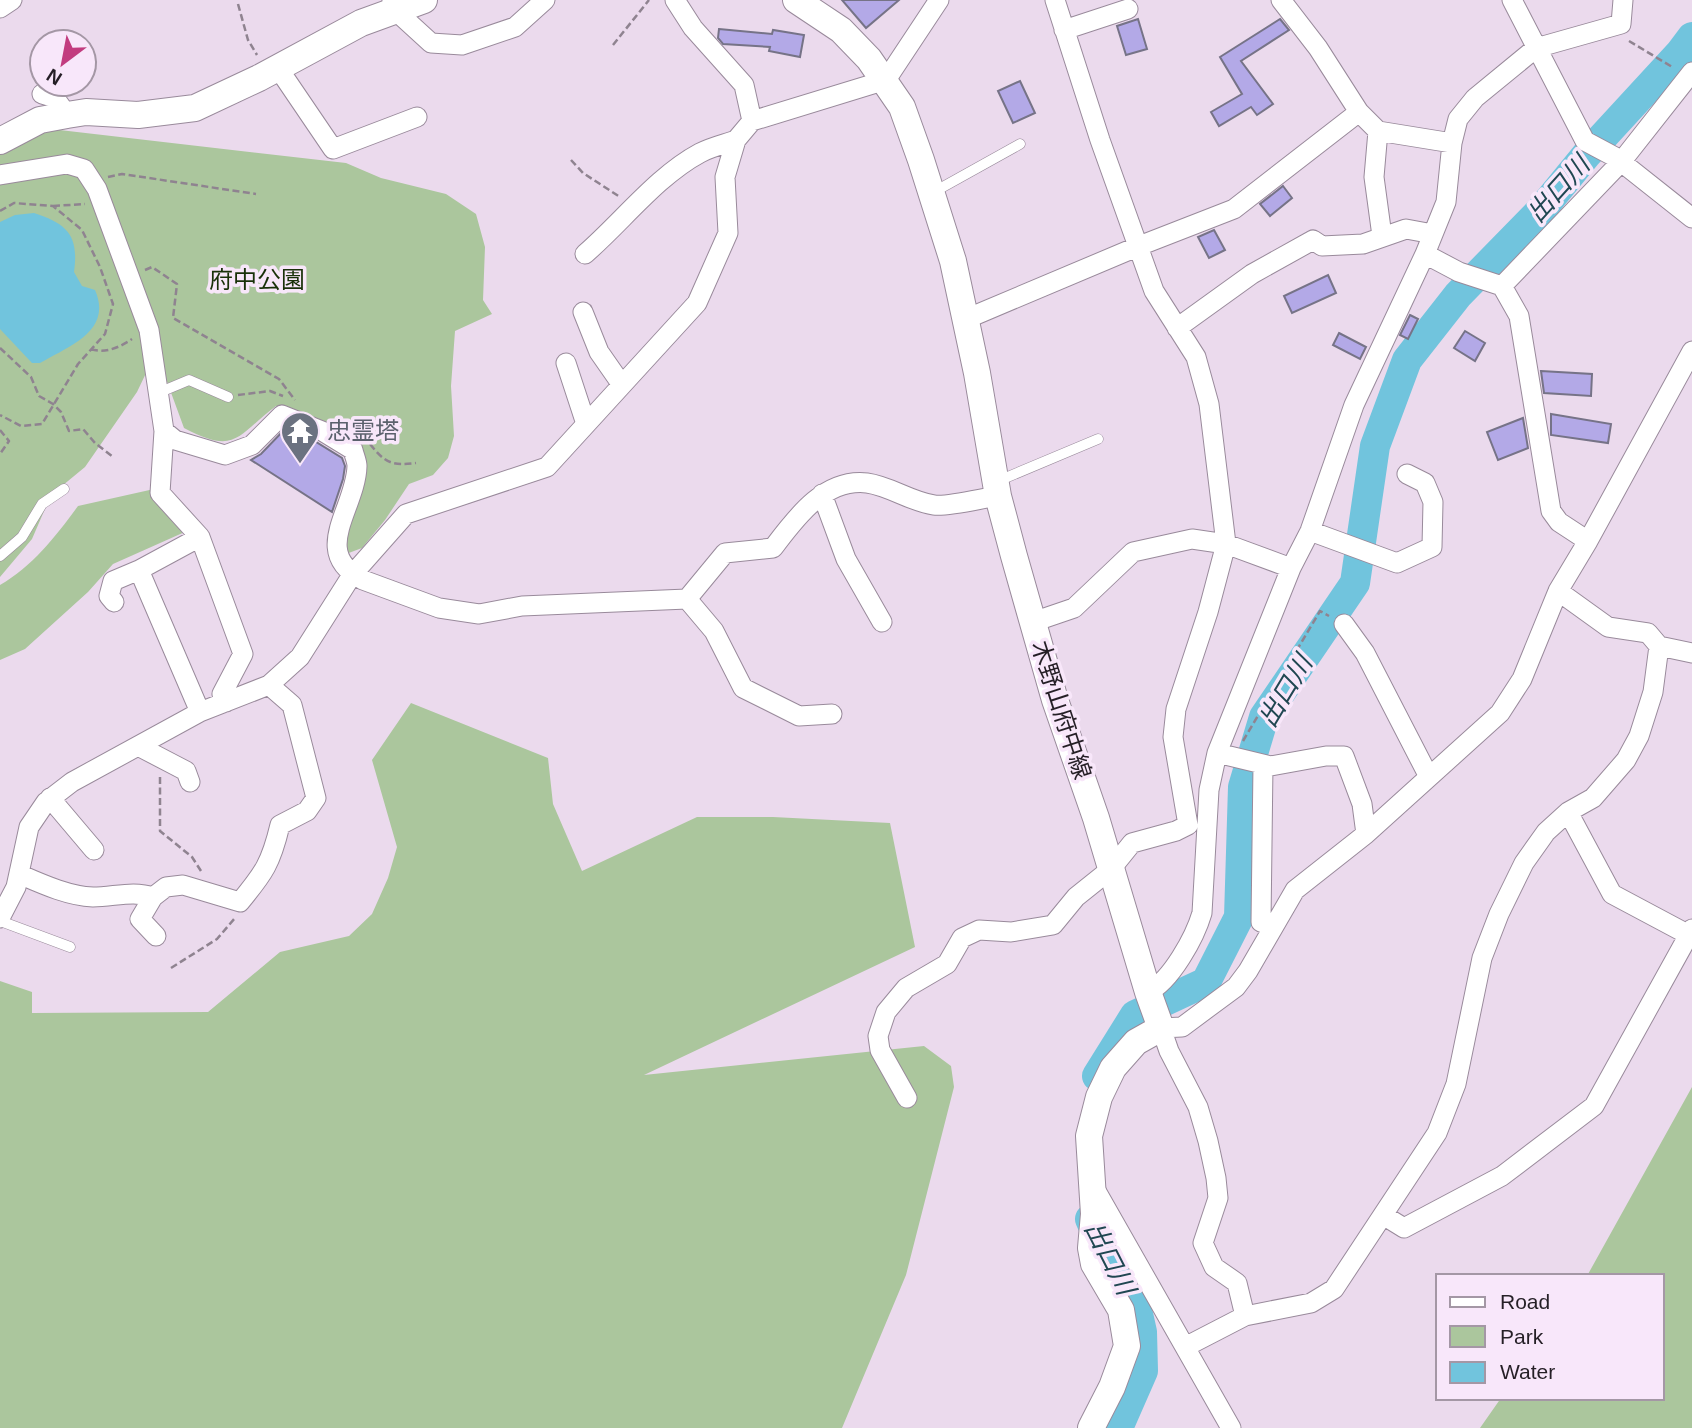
<svg xmlns="http://www.w3.org/2000/svg" width="1692" height="1428" viewBox="0 0 1692 1428" font-family="Arial,'Noto Sans JP',sans-serif">
<style>
.green{fill:#abc69d}
.water{fill:#71c4dd}
.lines{fill:none;stroke-linecap:round;stroke-linejoin:round}
.river{stroke:#71c4dd;stroke-width:30}
.building{fill:#b3a9e7;stroke:#767387;stroke-width:2}
.lane-casing{stroke:#998a9b;stroke-width:11}
.street-casing{stroke:#998a9b;stroke-width:21}
.secondary-casing{stroke:#998a9b;stroke-width:28}
.path{stroke:#8f8390;stroke-width:2.5;stroke-dasharray:7 3.5;stroke-linecap:butt}
.lane{stroke:#fff;stroke-width:10}
.street{stroke:#fff;stroke-width:19}
.secondary{stroke:#fff;stroke-width:26}
.labels{text-anchor:middle;stroke-width:7;stroke-linejoin:round;paint-order:stroke}
.park-label{font-size:24px;fill:#193109;stroke:#f8e7fa}
.worship-label{font-size:24px;fill:#5b616d;stroke:#f8e7fa;text-anchor:start}
.street-label{font-size:24px;fill:#251f26;stroke:#f8e7fa}
.water-label{font-size:26px;font-style:italic;fill:#204752;stroke:#f8e7fa}
</style>
<rect width="100%" height="100%" fill="#ebdaed"/>
<path class="green" d="M51,129L346,163L381,178L446,194L476,214L485,247L483,300L492,314L455,331L451,386L454,436L448,458L433,475L409,484L385,520L362,548L346,554L344,540L364,459L362,446L354,436L276,406C237,435 237,456 184,428L162,368L148,369L137,392L85,467L51,495L32,539L0,577V149Z
M163,487L196,527L113,564L88,592L25,649L0,660V585C33,566 56,536 78,506Z
M411,703L548,758L553,804L582,871L697,817H773L890,823L915,947L644,1075L924,1046L951,1066L954,1087L906,1275L842,1428H0V981L32,992V1013L208,1012L280,952L349,936L372,914L388,878L397,847L372,760Z
M1692,1087V1428H1480L1501,1398H1662V1276H1587Z"/>
<path class="water" d="M34,213C68,224 79,236 74,272L82,286L95,290C113,331 69,346 40,363H32L0,329V222L15,215Z"/>
<g class="lines">
<path class="river" d="M1097,1076L1135,1015L1206,982L1239,917L1243,787L1264,717L1355,583L1375,446L1407,360L1458,295L1542,209L1587,154L1680,53L1692,37
M1090,1219L1107,1258L1129,1288L1136,1305L1142,1332L1143,1371L1118,1428"/>
</g>
<path class="building" d="M842,0H899L866,28Z
M1138,19L1147,49L1126,55L1117,26Z
M1280,19L1289,30L1241,61L1273,104L1257,115L1251,107L1219,126L1211,112L1242,94L1220,57Z
M719,29L772,34L773,30L804,35L800,57L769,51L770,47L723,44L718,38Z
M1020,81L1035,113L1013,123L998,91Z
M1283,186L1292,198L1270,216L1260,204Z
M1214,230L1225,250L1209,258L1198,237Z
M1328,275L1336,293L1292,313L1284,296Z
M1410,315L1418,319L1408,339L1400,335Z
M1465,331L1485,343L1475,361L1454,348Z
M1339,333L1366,347L1360,359L1333,345Z
M1541,371L1592,374L1591,396L1544,393Z
M1551,414L1611,424L1608,443L1551,435Z
M1523,418L1528,448L1498,460L1487,432Z
M285,429L316,442L342,458L345,466L343,479L332,512L251,460L261,454Z"/>
<g class="lines">
<defs>
<path id="lane" d="M932,193L1020,144
M158,393L189,380L228,397
M998,481L1098,439
M0,556L22,537L42,504L64,489
M0,921L70,947"/>
<path id="street" d="M675,0L693,28L744,85L752,121
M1281,0L1318,48L1359,112L1378,131L1452,143
M1512,0L1585,141L1615,157L1692,218
M392,1L396,11L431,43L462,45L515,27L545,0
M0,8L12,0
M1064,30L1128,9
M278,68L333,149L417,117
M42,94L55,98L67,115
M1378,131L1374,177L1382,236
M0,175L67,164L84,169L97,189L149,330L164,431L175,440L225,455L252,445L282,415L322,431L353,450C354,455 357,461 357,466C356,509 309,552 363,580L439,608L479,614L522,606L687,599L725,553L773,548C795,519 824,478 867,483C890,486 911,502 934,505C948,507 983,498 998,496
M585,254C622,222 657,176 700,153C711,147 725,144 736,140
M1425,254L1459,272L1502,286L1519,316L1551,511L1559,522L1588,541
M1502,286L1621,162L1692,72
M583,312L599,352L622,385
M966,319L1139,246L1234,209L1359,112
M1177,328L1252,274L1313,240L1322,246L1363,244L1406,229L1433,234
M566,363L586,424
M164,431L160,493L200,537
M822,494L846,559L882,622
M1310,531L1397,563L1432,547L1433,502L1425,483L1407,474
M139,570L200,712
M1558,591L1608,627L1648,633L1659,646L1692,653
M687,599L714,631L743,688L799,716L832,714
M114,602L109,596L113,581L139,570L200,537L243,654L222,694L226,702
M1033,622L1074,608L1133,552L1192,539L1226,544L1291,568
M1344,624L1365,653L1429,777
M138,746L186,771L190,782
M1217,753L1271,766L1326,756H1344L1362,804L1366,834
M1263,765L1261,922L1273,927
M50,798L94,850
M1568,812L1612,894L1689,935
M19,874C42,884 68,896 93,897C114,897 133,890 153,897L166,887L183,885L240,902C264,873 271,863 280,825L307,811L316,798L292,705L269,685
M153,897L140,919L156,936
M0,918L16,887L29,827L46,802L72,782L200,712L269,685L300,657L352,575L406,514L547,467L697,303L728,233L725,177L736,140L752,121L886,80L939,0
M1148,992C1171,981 1195,937 1202,913L1209,790L1217,753L1291,568L1310,531L1354,405L1425,254L1446,202L1452,143L1458,119L1475,98L1536,48L1621,24L1623,0
M907,1098L880,1050L878,1036L886,1012L906,988L947,964L962,938L979,930L1011,932L1053,925L1076,897L1111,869L1132,843L1176,831L1188,825L1173,737L1176,709L1208,612L1226,544L1209,404L1196,357L1154,291L1100,140L1055,0
M1095,1189L1231,1428
M1383,1215L1404,1228L1502,1176L1594,1106L1692,929
M1245,1316L1237,1283L1214,1267L1203,1243L1218,1198L1216,1178L1208,1141L1198,1107L1169,1051L1161,1028L1182,1027L1236,987L1248,971L1295,890L1366,834L1500,713L1522,679L1558,591L1588,541L1692,351
M1185,1347L1245,1316L1311,1303L1334,1289L1437,1133L1456,1084L1482,958L1499,914L1524,863L1546,832L1568,812L1593,798L1626,760L1639,736L1653,692L1659,646"/>
<path id="secondary" d="M796,0L841,30L869,59L902,107L921,160L953,261L977,373L998,496L1014,556L1055,700L1096,818L1148,992L1161,1028L1136,1042L1113,1068L1099,1097L1089,1136L1094,1214L1091,1248L1094,1264L1121,1310L1127,1346L1112,1387L1091,1428
M0,141L40,120L67,115L86,112L138,115L195,108L259,78L361,23L424,0"/>
</defs>
<use href="#lane" class="lane-casing"/>
<use href="#street" class="street-casing"/>
<use href="#secondary" class="secondary-casing"/>
<path class="path" d="M238,4L248,40L257,55
M1629,41L1674,68
M613,45L649,0
M571,160L583,173L620,197
M108,177L122,174L256,194
M53,206L85,204
M0,211L14,203L53,206L82,230L100,267L113,304L105,334L78,364L42,424L21,426L0,415
M145,270L152,267L177,284L173,318L279,379L295,400
M0,348L31,377L39,396L53,404L61,412L69,431L83,429L95,443L112,456
M91,349C106,354 120,347 132,339
M238,395L270,391L283,396
M0,430L9,441L0,454
M370,444C385,463 392,466 416,463
M304,457L311,445
M1243,741L1320,611L1329,616
M160,777V831L192,857L201,871
M171,968L217,939L235,918"/>
<use href="#lane" class="lane"/>
<use href="#street" class="street"/>
<use href="#secondary" class="secondary"/>
</g>
<defs>
<symbol id="temple-pin" viewBox="-11 -11 22 30"><path d="M0 17L-7.5 6A9.5 9.5 0 1 1 7.5 6Z" fill="#6b7280" stroke="#f8e7fa"/><path d="M0-6L5-2H3V0L6.5 2.5H4V6H1.5V3h-3V6H-4V2.5H-6.5L-3 0V-2H-5Z" fill="#fff"/></symbol>
</defs>
<g fill-rule="evenodd">
<use href="#temple-pin" x="278" y="409" width="44" height="60"/>
</g>
<g class="labels">
<g class="park-label">
<text x="257" y="288">府中公園</text>
</g>
<g class="worship-label">
<text x="327" y="439">忠霊塔</text>
</g>
<g class="street-label">
<text transform="translate(1061 710) rotate(72)" y="8">木野山府中線</text>
</g>
<g class="water-label">
<text transform="translate(1558 189) rotate(-48)" y="9">出口川</text>
<text transform="translate(1285 691) rotate(-59)" y="9">出口川</text>
<text transform="translate(1110 1258) rotate(63)" y="9">出口川</text>
</g>
</g>
<rect x="1436" y="1274" width="228" height="126" fill="#f8e7fa" stroke="#a497a5" stroke-width="2"/>
<rect x="1450" y="1297" width="35" height="10" fill="#ffffff" stroke="#a497a5" stroke-width="2"/>
<text x="1500" y="1309" font-size="21" fill="#251f26">Road</text>
<rect x="1450" y="1326" width="35" height="21" fill="#abc69d" stroke="#a497a5" stroke-width="2"/>
<text x="1500" y="1344" font-size="21" fill="#251f26">Park</text>
<rect x="1450" y="1362" width="35" height="21" fill="#71c4dd" stroke="#a497a5" stroke-width="2"/>
<text x="1500" y="1379" font-size="21" fill="#251f26">Water</text>
<g transform="translate(63 63) rotate(212)"><circle r="33" fill="#f8e7fa" stroke="#a497a5" stroke-width="2"/>
<path d="M0-5L12 26L0 18L-12 26Z" fill="#c23c7f"/>
<text y="-10" font-size="19" font-weight="bold" text-anchor="middle" fill="#251f26">N</text>
</g>
</svg>
